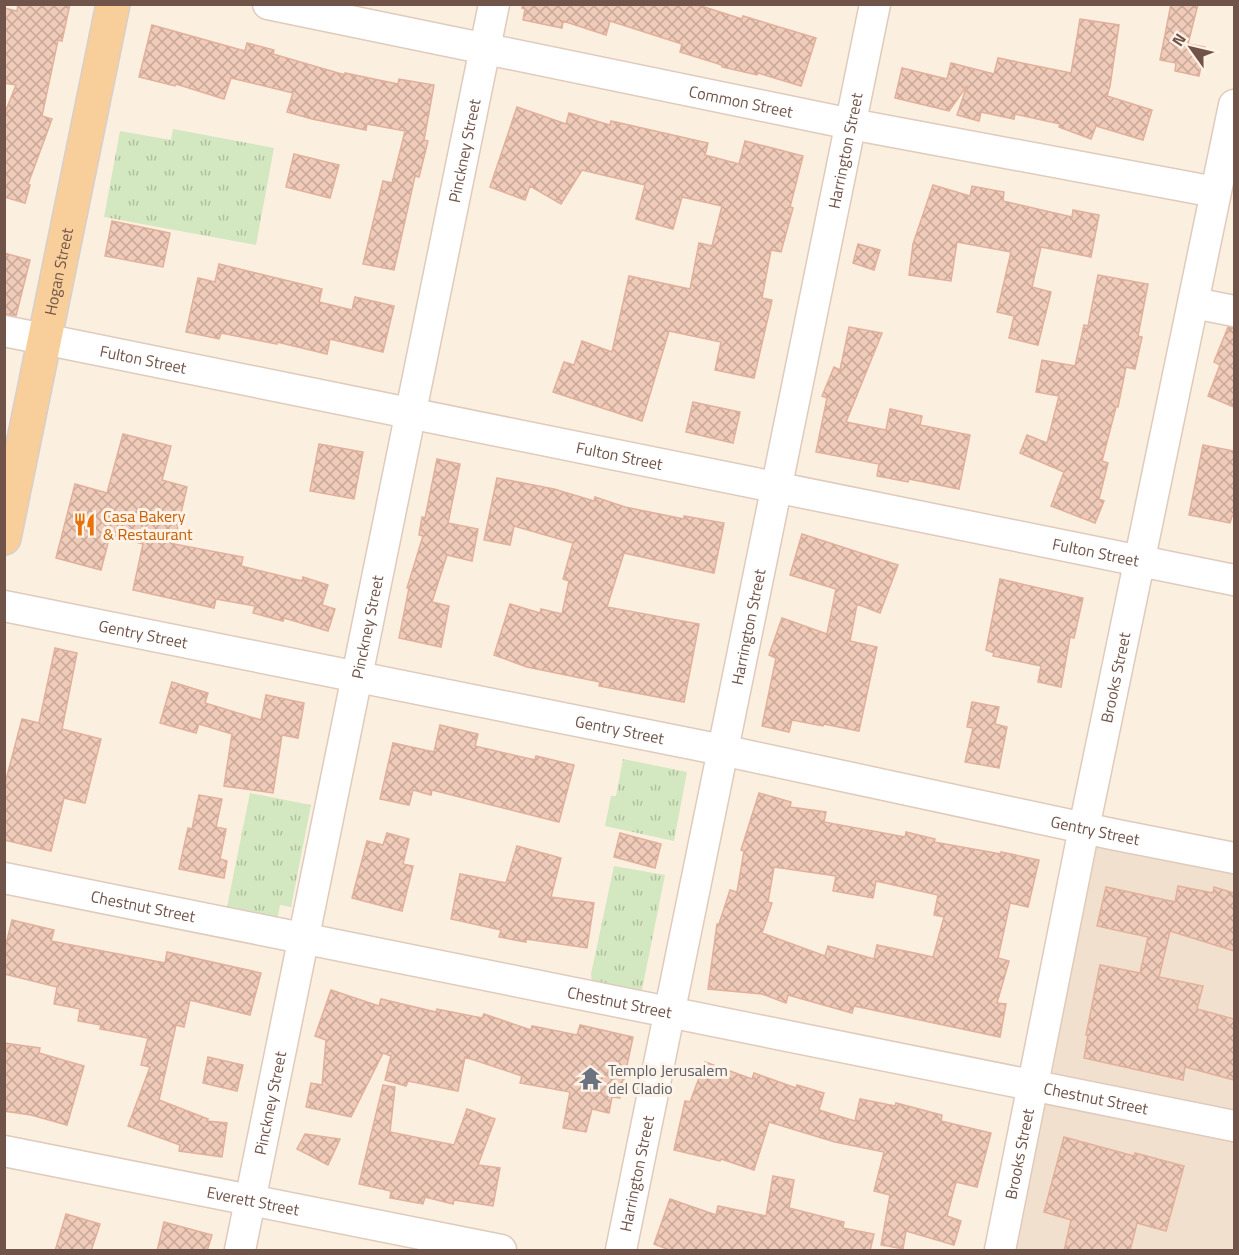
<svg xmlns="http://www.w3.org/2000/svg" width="1239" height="1255" viewBox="0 0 1239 1255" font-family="'Titillium Web',sans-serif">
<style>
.residential{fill:#f2e0cf}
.grass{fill:url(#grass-tufts)}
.building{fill:url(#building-cross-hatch);stroke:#e2b09a;stroke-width:1.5;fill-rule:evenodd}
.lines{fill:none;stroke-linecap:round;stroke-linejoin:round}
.minor-casing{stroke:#dfcbbd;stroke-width:33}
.major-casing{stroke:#d7cfcc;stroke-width:36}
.minor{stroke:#fff;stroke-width:30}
.major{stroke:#f8cf9a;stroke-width:33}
.labels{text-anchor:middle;stroke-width:6;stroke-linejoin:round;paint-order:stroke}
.street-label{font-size:16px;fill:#715449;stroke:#fef3e6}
.food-label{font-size:16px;fill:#c56008;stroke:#fef3e6;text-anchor:start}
.worship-label{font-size:16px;fill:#5b616d;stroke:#fef3e6;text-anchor:start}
</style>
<defs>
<pattern id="grass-tufts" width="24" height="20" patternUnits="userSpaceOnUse" patternTransform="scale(1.5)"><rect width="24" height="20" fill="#d3e8c0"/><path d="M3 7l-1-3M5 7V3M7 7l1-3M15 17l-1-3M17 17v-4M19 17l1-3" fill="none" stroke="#b0bf9e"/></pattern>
<pattern id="building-cross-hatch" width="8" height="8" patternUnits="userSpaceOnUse" patternTransform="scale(1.5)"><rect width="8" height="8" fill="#f0cbb9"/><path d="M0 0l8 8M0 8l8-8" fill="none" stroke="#c7a798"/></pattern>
</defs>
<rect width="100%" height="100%" fill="#fbefe0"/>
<path class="residential" d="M1091,844L1234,873V1250H1010Z"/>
<path class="grass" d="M173,129L274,148L256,245L104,217L120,131L171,140Z
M623,759L687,772L674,841L605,826L611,796H616Z
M250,793L311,805L291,907L280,905L277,922L226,912Z
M614,866L665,875L641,995L592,985L591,974Z"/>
<path class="building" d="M18,4H70L62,41L58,40L42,116L52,119L28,184L30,185L25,203L4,197V115L16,85L4,83V8L17,11Z
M523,4H695L742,19L743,16L816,38L801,86L758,73L757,75L722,67V65L680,52L682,44L610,21L606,35L563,21L562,28L523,20L525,9L522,8Z
M1171,4H1198L1188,44L1205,47L1199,76L1175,71L1176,63L1160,60Z
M1080,19L1119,25L1110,86L1107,96L1152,110L1143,140L1096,126L1091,139L1059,127L1060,124L1015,114L1014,119L981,112L979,121L957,115L967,86L949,111L895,98L902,68L947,79L951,63L994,74L998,58L1071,73Z
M152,25L245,51L247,43L274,50L273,54L345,75V73L398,84L399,79L434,85L424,140L428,141L419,177L415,176L394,270L363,264L383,181L392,183L405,131L367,124L366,130L312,119L287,112L293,93L231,78L224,99L176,84L175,86L139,77Z
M517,107L566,124L569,113L610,125L611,121L708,143L705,155L739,164L745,141L803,156L790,207L793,208L781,252L771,250L762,298L772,300L754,378L715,370L721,342L669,331L642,421L553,392L564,362L574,365L582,341L612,352L629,276L690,289L699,243L712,246L722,206L682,197L673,229L636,219L645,185L582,170L561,204L530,186L525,200L490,187Z
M294,154L339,165L330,198L286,187Z
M933,185L970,196L972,186L1004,192L1003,201L1072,217L1073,210L1099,215L1091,257L1041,247L1032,287L1051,292L1038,345L1009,338L1014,316L997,312L1011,252L957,242L951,281L909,275L913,244Z
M112,221L170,233L163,267L105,256Z
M858,244L880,250L874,270L853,263Z
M4,253L30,260L16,316L4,314Z
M219,264L322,289L319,302L352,310L355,297L394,306L383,352L330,339L327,354L277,342V344L221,333L219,339L186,332L198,278L215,282Z
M1098,275L1148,284L1138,336L1142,337L1135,369L1126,367L1118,407H1116L1102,461L1108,463L1099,499L1104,501L1095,523L1051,506L1064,472L1020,453L1027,435L1047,443L1059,396L1036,392L1042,360L1075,366L1084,325L1088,326Z
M849,327L882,333L846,422L886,430L890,409L922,416L920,425L970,435L959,489L909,479L908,482L877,476L879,464L816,452L827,398L822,396L834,367L840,370Z
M1228,327L1234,328V407L1208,396L1220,365L1214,362Z
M693,402L740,412L733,443L686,432Z
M123,434L171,446L162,480L187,487L174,544L243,557L241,566L302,581L303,577L328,585L322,605L335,609L328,631L284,618L283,621L253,613L255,606L216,599L214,608L133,590L143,544L110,535L101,570L56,558L75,484L107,493Z
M319,444L363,452L354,499L310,491Z
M1203,445L1234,451V516H1232L1230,523L1189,515Z
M437,459L460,464L448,523L478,529L472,561L447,555L432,602L449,606L441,647L399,638L409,588H407L423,536L419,535L422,517L425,518Z
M497,478L554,489L594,501L595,497L625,507L684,519V516L724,523L714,573L624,553L607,607L699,624L684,702L599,686L600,682L527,667L494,655L510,604L540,613L541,609L562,614L569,581L563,579L573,543L514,526L510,545L484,540Z
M802,534L898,565L880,613L857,604L850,641L877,647L859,731L824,724L823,726L792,720L789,732L762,726L776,658L769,655L782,618L827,634L836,589L790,575Z
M1000,579L1083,598L1074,638L1070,637L1061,687L1038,682L1041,666L993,656L994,653L986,650Z
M55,648L77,653L62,729L101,739L85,803L64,798L51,851L4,840V787L22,719L39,723Z
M172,682L208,693L205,703L261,720L266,695L304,703L298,738L282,735L273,793L224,786L232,734L199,724L196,733L160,723Z
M972,702L999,707L995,724L1007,727L999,768L965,762L973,728L967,727Z
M440,725L478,734L475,746L535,760L536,756L574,765L559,822L432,790L431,795L413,790L409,805L380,799L393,743L434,752Z
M759,793L791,802L790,807L826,812L824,822L905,837L906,832L935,839L934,842L1001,854V852L1039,860L1028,907L1010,903L998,958L1009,961L997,1003L1006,1004L1000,1037L854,1006L852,1013L788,995L786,1003L762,994L708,989L717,924H719L730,890L737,892L744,851L741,850ZM774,867L836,876L833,891L873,898L876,881L938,895L934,915L944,917L933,957L877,945L874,959L828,946L825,956L762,933L772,903L768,902Z
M199,795L222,799L216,827L226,829L220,859L227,861L224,878L179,869L188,828L192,829Z
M387,833L409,839L403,864L413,866L402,911L352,898L367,841L383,845Z
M620,833L661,844L655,868L614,857Z
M517,846L561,858L551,897L594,903L587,948L526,939V942L499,937L501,930L451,919L460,874L506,883Z
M1178,886L1213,893L1214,887L1234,893V951L1170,931L1159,977L1203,986L1197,1009L1234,1019V1080L1185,1067L1183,1080L1084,1058L1088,1035H1086L1100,965L1140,973L1148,937L1097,926L1106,887L1175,902Z
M12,920L54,930L51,941L165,963L167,952L261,973L250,1015L190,1000L184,1027L176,1025L159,1100L208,1119L207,1121L227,1123L222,1157L179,1151L180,1145L128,1126L150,1067L141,1065L148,1038L100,1029L101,1025L78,1021L80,1009L54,1004L57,987L4,974V952Z
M331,990L379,1006L381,999L436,1012L437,1009L482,1018L484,1014L531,1030L532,1026L577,1035L580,1025L633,1037L620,1098L612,1097L609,1113L592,1109L586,1132L563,1128L570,1092L520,1083L522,1076L465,1057L458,1091L408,1081L406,1086L385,1080L391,1056L383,1053L351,1117L306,1107L311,1083L322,1085L326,1040L315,1036Z
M4,1043L40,1048L39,1053L84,1066L67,1125L31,1115L4,1111Z
M208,1057L243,1065L237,1091L203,1083Z
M705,1062L752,1079L754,1073L796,1088L797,1085L824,1093L819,1110L855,1121L860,1099L895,1106L896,1103L942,1115L941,1121L991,1133L977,1187L956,1182L947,1216L961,1221L954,1245L906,1231L903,1249L881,1245L890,1195L874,1191L884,1152L835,1142L769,1122L754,1170L721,1159L720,1161L674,1150L685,1101L690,1102Z
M383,1085L395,1087L390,1132L454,1145L467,1109L495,1119L478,1165L500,1168L493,1206L454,1200L453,1204L425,1197L423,1204L390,1198L391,1191L359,1184Z
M305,1134L340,1139L328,1165L297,1149Z
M1064,1137L1134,1156L1135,1153L1184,1166L1166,1231L1137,1223L1130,1251H1064L1071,1220L1044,1212Z
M773,1176L794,1180L789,1208L844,1222L843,1228L874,1234L870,1251H672L654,1244L670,1199L716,1215L718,1206L766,1216Z
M66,1214L100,1224L91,1251H55Z
M164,1222L212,1235L207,1251H157Z"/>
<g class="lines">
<defs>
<g id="minor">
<path id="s1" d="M268,4L851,124L1215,192"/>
<path d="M1194,303L1234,311"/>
<path id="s2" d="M4,331L1234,580"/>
<path id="s3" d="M4,606L722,750L1112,834L1234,858"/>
<path id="s4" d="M4,878L1234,1126"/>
<path id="s5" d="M4,1151L501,1250"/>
<path id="s6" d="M240,1250L494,4"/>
<path id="s7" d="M621,1250L875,4"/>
<path id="s8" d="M1000,1250L1084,828L1234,105"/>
</g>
<g id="major">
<path id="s9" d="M4,538L113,4"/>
</g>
</defs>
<use href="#minor" class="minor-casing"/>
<use href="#major" class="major-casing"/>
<use href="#minor" class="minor"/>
<use href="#major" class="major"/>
</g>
<defs>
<symbol id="restaurant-bare" viewBox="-9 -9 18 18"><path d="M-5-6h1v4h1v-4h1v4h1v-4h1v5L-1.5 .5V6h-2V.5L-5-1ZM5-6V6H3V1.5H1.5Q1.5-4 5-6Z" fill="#e8710a" stroke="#fef3e6" stroke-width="2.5" paint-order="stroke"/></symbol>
<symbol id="temple-bare" viewBox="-9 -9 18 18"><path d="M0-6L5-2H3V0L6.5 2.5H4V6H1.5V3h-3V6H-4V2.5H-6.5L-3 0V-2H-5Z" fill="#6b7280" stroke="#fef3e6" stroke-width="2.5" paint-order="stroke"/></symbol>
</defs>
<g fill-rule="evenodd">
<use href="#restaurant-bare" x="68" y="508" width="33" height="33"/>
<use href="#temple-bare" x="574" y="1062" width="33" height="33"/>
</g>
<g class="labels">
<g class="street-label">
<text dy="6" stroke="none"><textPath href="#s1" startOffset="483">Common Street</textPath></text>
<text dy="6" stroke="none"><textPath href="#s6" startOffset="1122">Pinckney Street</textPath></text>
<text dy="6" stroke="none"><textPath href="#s7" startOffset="1122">Harrington Street</textPath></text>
<text dy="6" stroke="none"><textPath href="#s9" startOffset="272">Hogan Street</textPath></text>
<text dy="6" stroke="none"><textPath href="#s2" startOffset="142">Fulton Street</textPath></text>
<text dy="6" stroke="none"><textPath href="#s2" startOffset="628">Fulton Street</textPath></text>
<text dy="6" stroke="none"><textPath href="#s2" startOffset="1114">Fulton Street</textPath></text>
<text dy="6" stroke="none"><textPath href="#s7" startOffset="636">Harrington Street</textPath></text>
<text dy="6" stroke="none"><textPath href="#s6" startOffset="636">Pinckney Street</textPath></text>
<text dy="6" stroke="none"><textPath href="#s3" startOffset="142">Gentry Street</textPath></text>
<text dy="6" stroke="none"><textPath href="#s8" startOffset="584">Brooks Street</textPath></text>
<text dy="6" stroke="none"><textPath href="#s3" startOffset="628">Gentry Street</textPath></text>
<text dy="6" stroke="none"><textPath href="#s3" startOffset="1114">Gentry Street</textPath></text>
<text dy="6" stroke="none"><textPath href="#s4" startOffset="142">Chestnut Street</textPath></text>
<text dy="6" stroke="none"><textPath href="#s4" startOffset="628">Chestnut Street</textPath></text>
<text dy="6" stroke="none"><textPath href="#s4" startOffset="1114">Chestnut Street</textPath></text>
<text dy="6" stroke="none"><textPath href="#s6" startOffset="150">Pinckney Street</textPath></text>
<text dy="6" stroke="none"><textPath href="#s8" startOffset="98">Brooks Street</textPath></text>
<text dy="6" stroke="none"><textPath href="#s7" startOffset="78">Harrington Street</textPath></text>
<text dy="6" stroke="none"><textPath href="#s5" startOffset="254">Everett Street</textPath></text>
</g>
<g class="food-label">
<text x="103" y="522">Casa Bakery<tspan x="103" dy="18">&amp; Restaurant</tspan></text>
</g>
<g class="worship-label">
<text x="608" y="1076">Templo Jerusalem<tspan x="608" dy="18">del Cladio</tspan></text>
</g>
</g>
<rect width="1239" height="1255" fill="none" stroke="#715449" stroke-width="12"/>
<g transform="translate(1191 48) rotate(304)" stroke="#fef3e6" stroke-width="4.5" paint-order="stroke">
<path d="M0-4.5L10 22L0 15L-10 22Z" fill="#715449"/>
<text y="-9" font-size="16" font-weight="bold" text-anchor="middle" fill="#715449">N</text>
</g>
</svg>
